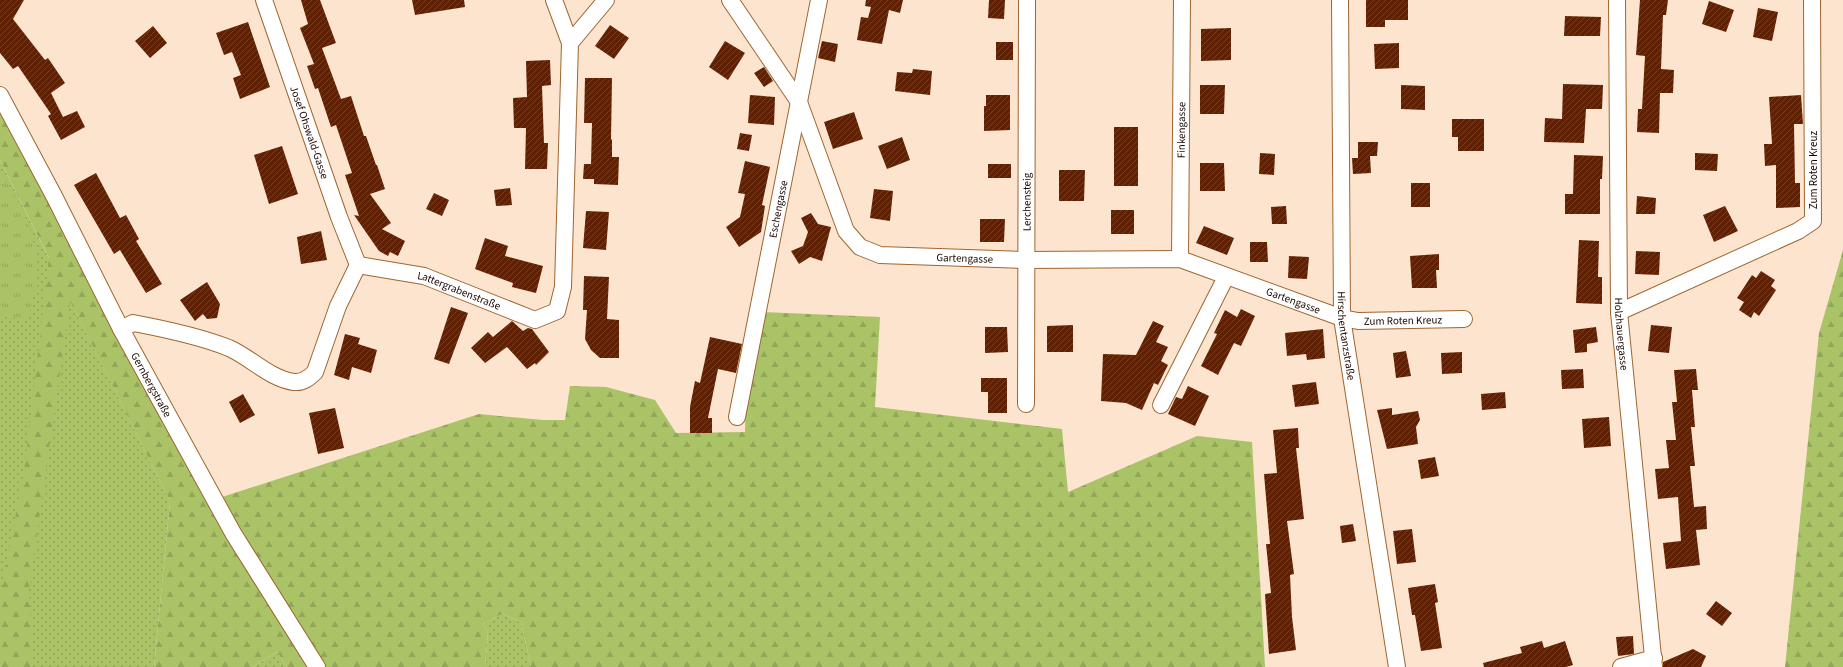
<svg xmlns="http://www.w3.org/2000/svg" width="1843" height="667" viewBox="0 0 1843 667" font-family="'Source Sans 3',sans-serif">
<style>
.grass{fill:url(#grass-dots)}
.forest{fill:url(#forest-firs)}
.park{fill:url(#park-tufts)}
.building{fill:url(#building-hatch)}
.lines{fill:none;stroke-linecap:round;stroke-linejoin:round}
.street-casing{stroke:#9e6631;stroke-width:18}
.street{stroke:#fff;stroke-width:16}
.labels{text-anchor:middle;stroke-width:4;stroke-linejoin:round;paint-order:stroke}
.street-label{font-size:11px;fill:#1a0500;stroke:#fff}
</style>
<defs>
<pattern id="grass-dots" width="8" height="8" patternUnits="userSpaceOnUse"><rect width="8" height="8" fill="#aac367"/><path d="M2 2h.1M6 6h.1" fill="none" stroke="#92a658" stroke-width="1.8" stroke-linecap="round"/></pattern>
<pattern id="forest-firs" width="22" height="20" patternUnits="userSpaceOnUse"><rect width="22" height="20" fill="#aac367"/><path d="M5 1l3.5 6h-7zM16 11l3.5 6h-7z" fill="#92a658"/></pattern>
<pattern id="park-tufts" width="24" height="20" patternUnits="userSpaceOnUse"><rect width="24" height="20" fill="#aac367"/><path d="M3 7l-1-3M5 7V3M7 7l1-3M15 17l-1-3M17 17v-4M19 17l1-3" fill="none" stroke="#92a658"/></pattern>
<pattern id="building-hatch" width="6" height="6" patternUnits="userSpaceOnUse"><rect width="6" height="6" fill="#602103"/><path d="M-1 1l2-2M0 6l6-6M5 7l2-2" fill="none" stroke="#723e26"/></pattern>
</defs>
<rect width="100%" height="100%" fill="#fde4cf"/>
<path class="grass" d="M0,160L170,501L154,667H10L0,650Z
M502,614L521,622L531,667H485L488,633L483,624Z
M277,652L287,667H252Z"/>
<path class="forest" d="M0,105L219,498L479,414L543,420H565L570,386L606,387L655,400L676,433L745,432L746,395L763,312L880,317L875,407L1062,429L1068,492L1197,436L1252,442L1265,667H531L521,622L502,614L483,624L488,633L485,667H287L277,652L252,667H154L170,501L70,301L29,590L33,667H0V599L25,465L49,258L0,160Z
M1843,250V667H1785L1819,333Z"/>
<path class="park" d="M0,173C21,202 38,236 37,273C36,289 31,306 28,321L0,314Z"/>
<path class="building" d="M0,0H24L13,19L45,60L48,58L65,83L51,93L63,117L77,111L85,127L61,140L48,116L51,114L18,66L13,69L0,53Z
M301,0H320L336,43L322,48L341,99L351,96L364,136H366L376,165H377L385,189L370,194L391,223L382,229L405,241L398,256L390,252L388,256L379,251L354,215L359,216L345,175L352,173L336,125L331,127L318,88L315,89L307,66L314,64L300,28L308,24Z
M412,0H464L465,7L415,15Z
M866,0H903L900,13L889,10L882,44L857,40L861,17L868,18L871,7L865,6Z
M989,0H1005L1004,19L988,18Z
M1366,0H1408V20H1385V27H1366Z
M1640,0H1668L1666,15H1663L1661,69L1674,70L1673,93H1660L1659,133L1637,132L1638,109H1642L1645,56L1636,55Z
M1709,1L1734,10L1726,32L1702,24Z
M1758,8L1778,12L1772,41L1753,37Z
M1565,16L1601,17L1600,36H1564Z
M248,22L270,87L240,99L233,78L241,75L232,52L224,55L216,33Z
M610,25L629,38L614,59L595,46Z
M153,26L167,43L150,58L135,41Z
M1231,28V60L1201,61V29Z
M725,41L745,53L728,80L709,67Z
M822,41L838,44L835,62L818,58Z
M996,42H1013V60H996Z
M1399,43V68L1375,69L1374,44Z
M550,60L551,85L542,86L544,143H548L547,169H525L526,128H514L513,98L527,97L526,61Z
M764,67L773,81L764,87L754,73Z
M913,69L932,71L930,95L895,91L897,72L912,73Z
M585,78H612L611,139L612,140V157H619L618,185L594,184V179H583L584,164H591L592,123H584Z
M1563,84L1603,85L1602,109H1586L1584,143L1544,142L1545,118L1562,119Z
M1200,85H1225L1224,114H1200Z
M1401,85L1425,86V110L1401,109Z
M750,95L775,97L774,125L748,123Z
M986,95H1010V130L984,131V106H986Z
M1801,95L1803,124H1794L1795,183H1800V207L1776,208V165L1765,166L1764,144H1772L1769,97Z
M854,112L863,139L833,149L824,122Z
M1452,119H1484V151H1458V137H1452Z
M1114,127H1138V186H1114Z
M740,133L752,135L749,151L737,149Z
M902,137L910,160L887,169L878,146Z
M1358,142H1378L1377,156H1370L1371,173L1353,174L1352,158H1358Z
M282,146L298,194L269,204L254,155Z
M1260,153L1275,154L1274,175L1259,174Z
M1695,153L1718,154L1717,171L1695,170Z
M1574,155L1603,156L1602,179H1600V214H1565V194H1573Z
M745,161L770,167L762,205L765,206L761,232L739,247L726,227L740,217L745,194L738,193Z
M1200,163H1224L1225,191H1200Z
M988,164H1011V178H988Z
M1059,170H1085L1084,201H1059Z
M96,173L120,218L126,215L139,239L136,241L162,284L146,293L120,250L114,254L74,185Z
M1411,183H1430V207H1411Z
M510,188L512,205L496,206L494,190Z
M874,189L893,191L890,221L870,218Z
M434,193L449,200L442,216L426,209Z
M1637,196L1656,198L1655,214H1636Z
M1286,206L1287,224H1272L1271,207Z
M1725,206L1738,231L1714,242L1703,215Z
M1111,210H1134V234H1111Z
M586,211L609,212L606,250L583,248Z
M811,213L818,224L831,227L822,261L810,257L799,264L791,251L803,246L808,232L801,218Z
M980,219H1005L1004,242H980Z
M1204,226L1234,238L1227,255L1196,243Z
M321,231L327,260L301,264L297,237Z
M485,238L508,246L505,256L543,266L536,293L512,287L513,283L475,269Z
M1579,240L1599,241L1598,277H1602V304L1576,303Z
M1250,242H1267L1268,262H1250Z
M1636,251L1660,252L1659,275L1635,274Z
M1439,254V270H1436L1437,288H1412L1410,256Z
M1289,256L1309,257L1307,279L1288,278Z
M1761,271L1775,280L1771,286L1776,290L1759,316L1754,312L1751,318L1739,310L1744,302L1737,298L1752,275L1756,278Z
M584,276L609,277L607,319L619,320V358H600L591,350L585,339L587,310H583Z
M207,282L220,304L217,318L207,319L203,314L195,321L180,300Z
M451,307L468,313L449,364L434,359Z
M1241,309L1255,316L1241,346L1234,343L1218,375L1201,366L1217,334L1214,333L1225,310L1237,317Z
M512,321L523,331L528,328L532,329L549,352L536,365L535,363L527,369L507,347L485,363L471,348L488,332L493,337Z
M1153,321L1164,326L1156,342L1168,347L1161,361L1168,365L1158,385L1154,383L1142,410L1126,403L1101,401L1103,354L1136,355Z
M1073,325V352H1047V326Z
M1651,325L1672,327L1669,353L1648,351Z
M985,327H1007L1008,352L985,353Z
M1596,327L1598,342L1587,344V352L1575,353L1573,330Z
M1323,329L1325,358L1307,360L1306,354L1287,356L1285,333Z
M345,334L360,338L358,344L377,350L371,373L352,367L349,380L334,375Z
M710,337L742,344L736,373L718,369L708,418H712V433H690V407L695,381L700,383Z
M1406,351L1411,376L1396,378L1393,353Z
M1462,352V373L1442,374L1441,353Z
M1583,369L1584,388L1562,389L1561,370Z
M1696,369L1698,390H1692L1695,427H1691L1695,466H1690L1694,507L1706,506L1707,529L1696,530L1700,565L1666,569L1663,543L1681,541L1678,497L1658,499L1655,469L1669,468L1666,440H1676L1672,402H1677L1674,370Z
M981,378H1007V413H988V392H981Z
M1316,382L1319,404L1295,407L1292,385Z
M1188,386L1209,396L1195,426L1168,414L1176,397L1182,399Z
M1505,392L1506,408L1482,410L1481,394Z
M243,394L255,415L240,423L229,402Z
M335,408L344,448L318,454L309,413Z
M1392,408V415L1418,411L1420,420L1416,427L1418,444L1387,449L1377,410Z
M1609,417L1611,446L1584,448L1582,419Z
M1298,428L1299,448H1296L1304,519L1287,521L1294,574L1290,575L1292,617L1296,650L1269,654L1265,594L1271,593L1266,544H1270L1264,474L1277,473L1273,430Z
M1435,457L1439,476L1421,479L1418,460Z
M1353,524L1356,541L1342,543L1340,526Z
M1412,529L1416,562L1397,564L1393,531Z
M1435,584L1438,602L1435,603L1442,648L1421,651L1415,615H1412L1408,588Z
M1716,601L1732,613L1722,626L1706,614Z
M1633,636L1634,654L1618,656L1616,637Z
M1542,641L1544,648L1565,641L1573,665L1566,667H1484L1483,663L1522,653L1520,647Z
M1693,649L1706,656L1701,667H1663V662Z"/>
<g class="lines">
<defs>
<g id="street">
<path id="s1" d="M264,0L339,217L358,265"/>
<path d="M554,0L570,43"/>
<path id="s2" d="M730,0L799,102L846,231L860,247L880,255L1025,260L1180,259L1342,318L1358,321L1464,319"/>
<path id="s3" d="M1340,0L1342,318L1397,667"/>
<path id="s4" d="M1617,0L1619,312L1654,667"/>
<path id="s5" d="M0,95L54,196L121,329L233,533L317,667"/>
<path id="s6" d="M1180,259L1182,0"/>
<path d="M1619,312L1798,231L1813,221L1812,0"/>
<path id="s7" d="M121,329L133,323C165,329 199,336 229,348C250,357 270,379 294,382C303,383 309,378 315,372L338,306L358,265L424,276L535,320L557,311L563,287L570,43L606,0"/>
<path id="s8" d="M1026,404L1027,0"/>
<path d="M1161,405L1226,277"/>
<path id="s9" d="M737,417L819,0"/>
<path d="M1621,667L1654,658"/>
</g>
</defs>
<use href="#street" class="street-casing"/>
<use href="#street" class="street"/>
</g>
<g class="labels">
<g class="street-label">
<text dy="4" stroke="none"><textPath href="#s6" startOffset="129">Finkengasse</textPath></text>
<text dy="4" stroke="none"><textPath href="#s1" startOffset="140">Josef Ohswald-Gasse</textPath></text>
<text transform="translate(1813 170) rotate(-90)" y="4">Zum Roten Kreuz</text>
<text dy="4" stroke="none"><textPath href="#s8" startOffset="202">Lerchensteig</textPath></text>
<text dy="4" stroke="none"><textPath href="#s9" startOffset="212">Eschengasse</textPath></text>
<text dy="4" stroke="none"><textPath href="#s2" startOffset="388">Gartengasse</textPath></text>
<text dy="4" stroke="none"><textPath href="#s7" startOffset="431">Lattergrabenstraße</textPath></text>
<text dy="4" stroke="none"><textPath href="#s2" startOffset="724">Gartengasse</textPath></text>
<text dy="4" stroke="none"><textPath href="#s2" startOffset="837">Zum Roten Kreuz</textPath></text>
<text dy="4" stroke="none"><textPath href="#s4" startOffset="334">Holzhauergasse</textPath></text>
<text dy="4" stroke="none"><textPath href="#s3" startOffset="336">Hirschentanzstraße</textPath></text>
<text dy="4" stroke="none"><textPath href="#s5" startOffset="327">Gernbergstraße</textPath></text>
</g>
</g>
</svg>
